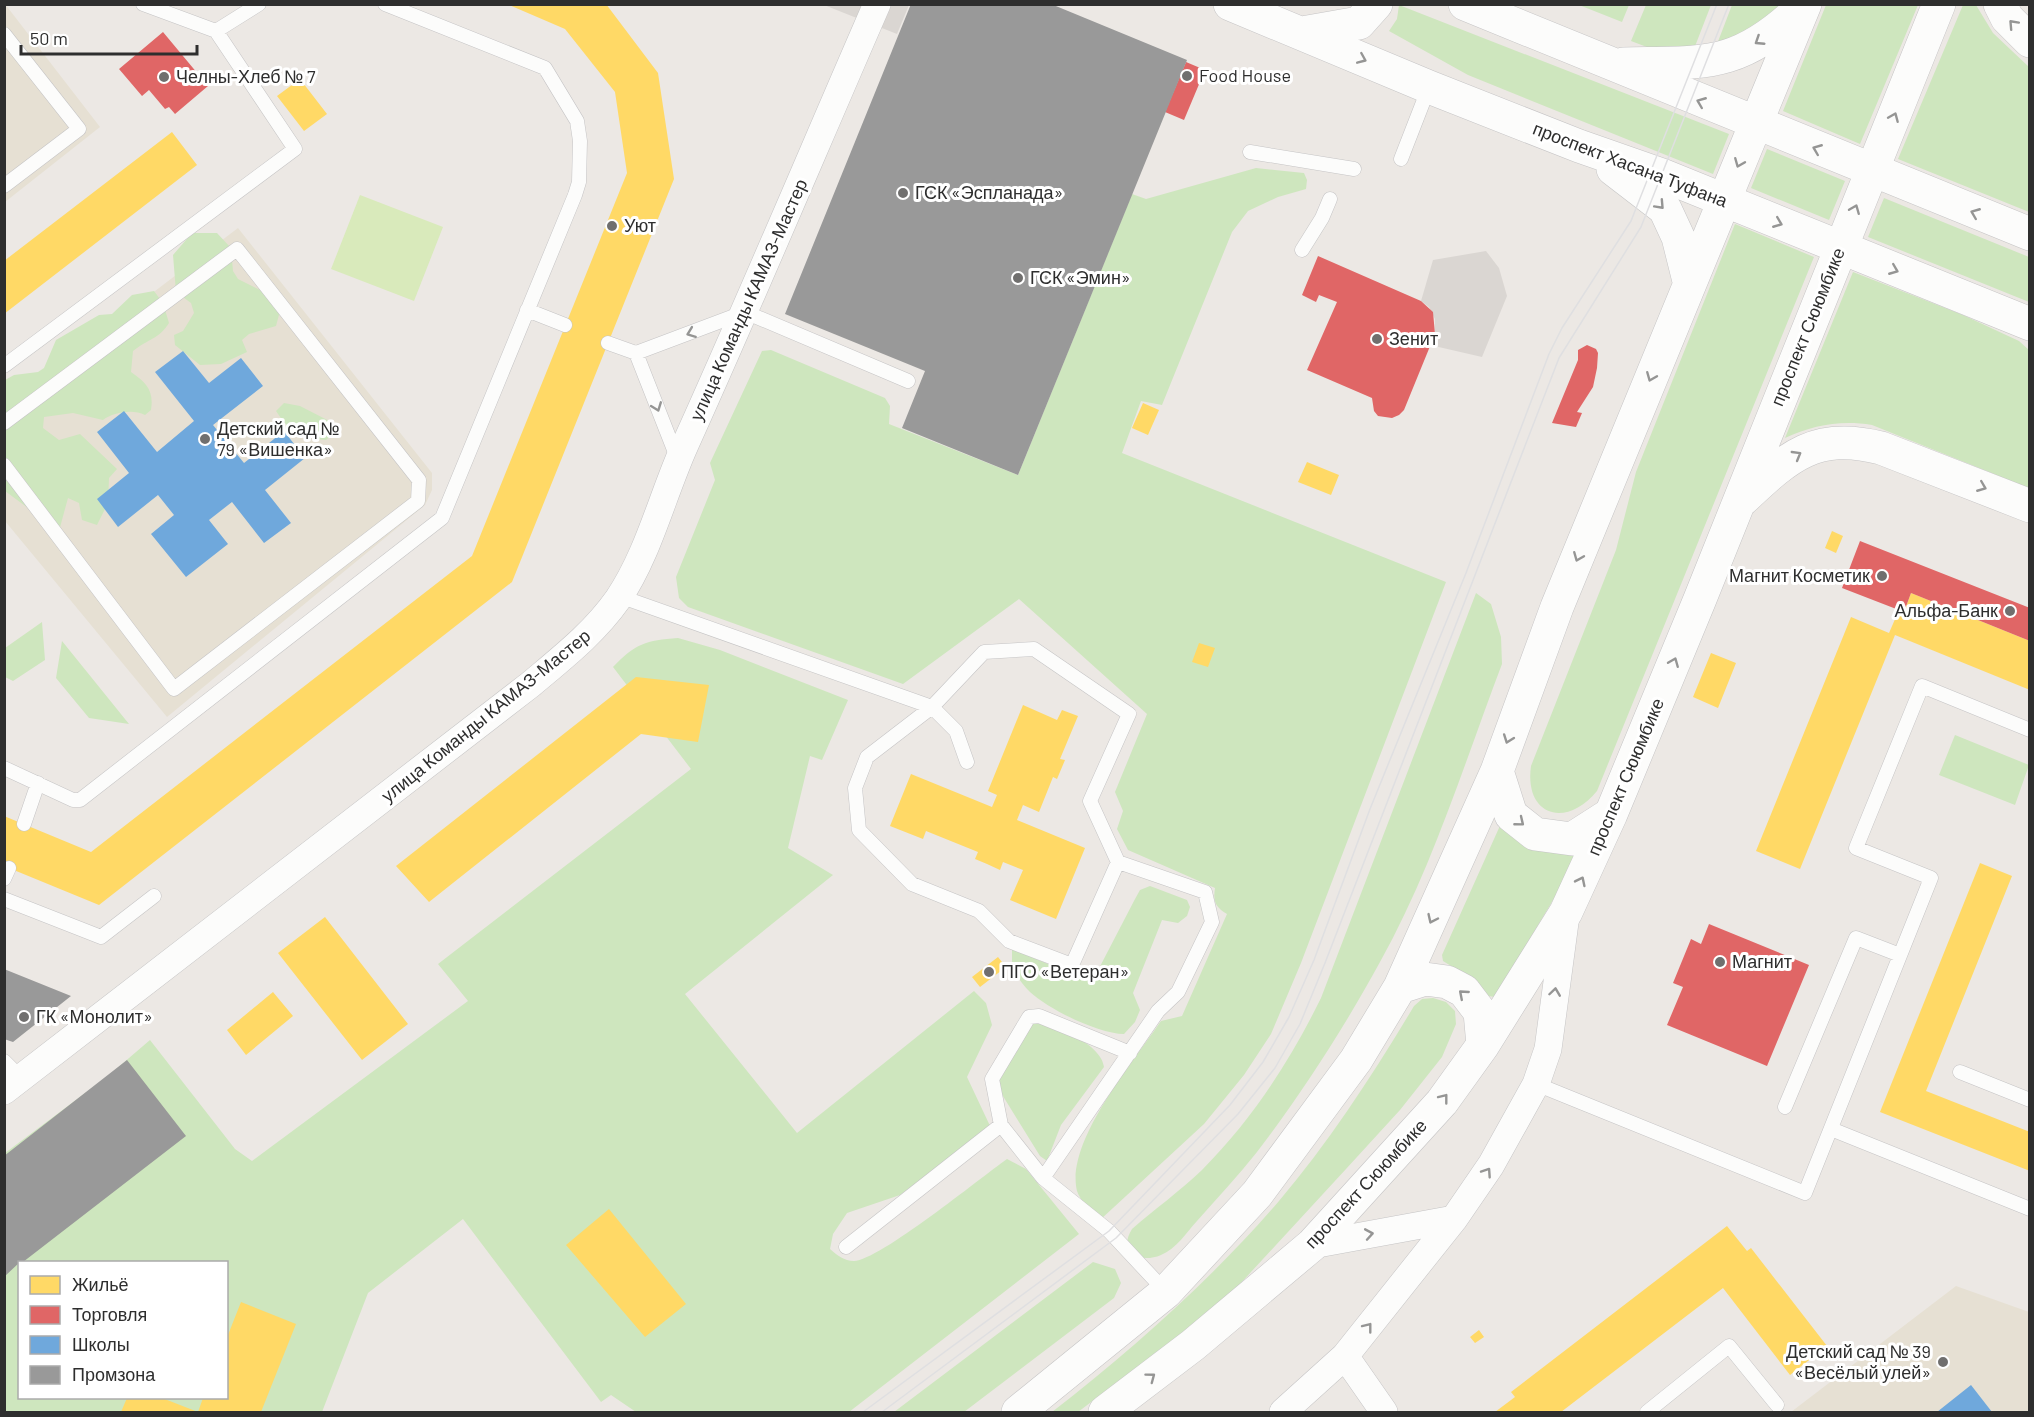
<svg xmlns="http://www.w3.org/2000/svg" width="2034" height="1417" viewBox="0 0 2034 1417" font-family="Barlow,sans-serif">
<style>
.education{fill:#e6e0d3}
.green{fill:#cee6be;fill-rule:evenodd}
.pitch{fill:#d9eabb}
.plaza{fill:#dad6d2}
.homes{fill:#ffd966}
.shops{fill:#e06666}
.schools{fill:#6fa8dc}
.industry{fill:#999}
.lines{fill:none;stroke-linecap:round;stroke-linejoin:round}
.lane-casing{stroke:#c5c4c5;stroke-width:15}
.street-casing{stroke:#c5c4c5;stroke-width:28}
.secondary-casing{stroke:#c5c4c5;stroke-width:34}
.lane{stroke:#fcfcfb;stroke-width:14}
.street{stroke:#fcfcfb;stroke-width:27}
.secondary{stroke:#fcfcfb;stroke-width:33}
.tram{stroke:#dfdfe1;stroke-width:1.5}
.oneway{stroke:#959594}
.poi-dot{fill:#706f6e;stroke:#fff;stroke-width:2}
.labels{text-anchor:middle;stroke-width:6;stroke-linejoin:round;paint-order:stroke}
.poi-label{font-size:18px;fill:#2e2e2e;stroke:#fff;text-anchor:start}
.street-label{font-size:18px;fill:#2e2e2e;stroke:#fff}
</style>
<rect width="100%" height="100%" fill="#ece8e4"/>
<path class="education" d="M5,4L100,127L5,202L4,5Z
M238,228L432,473V490L425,505L167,717L5,521V405Z
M1956,1286L2029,1312V1412H1791Z"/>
<path class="green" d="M1399,5L1729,134L1713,174L1468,75L1389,31L1397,19Z
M1579,5H1629L1622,22Z
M1646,5H1711L1692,54L1660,52L1631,41Z
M1732,5H1780L1769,20L1714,52Z
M1826,5H1918L1860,144L1783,111Z
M1963,5H1976L1993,33L2029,67V212L1898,159Z
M1767,149L1845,181L1829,220L1751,188Z
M1256,168L1304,173L1307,180L1306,189L1278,197L1248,211L1232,232L1162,405L1141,401L1122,453L1446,582L1301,963L1271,1034L1244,1075L1204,1124L1100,1220C1093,1213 1080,1201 1077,1191C1065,1142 1134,1061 1161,1021L1182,1016L1227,914C1215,907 1213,901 1215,888L1128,850L1117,829L1123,811L1115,792L1147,714L1019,599L903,684L688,607L679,598L676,577L715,480L710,463L762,351L771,350L885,398L890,406L889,424L1018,475L1132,194L1146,199Z
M1884,198L2029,257V302L1868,237Z
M1735,224L1814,257L1597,791C1566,829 1524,816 1531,766L1616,550L1636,472Z
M192,233H217L231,248L233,271L238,279L274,297L280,311L276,326L249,334L242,340L247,352L221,364L200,365L175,345L174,335L183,331L194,313L191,303L176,292L173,255Z
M1853,272L1963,315L2019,341L2029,350V488L1872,425C1840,420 1814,425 1785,438Z
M154,291L163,303L169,323C159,339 148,339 133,351L131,372C147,383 154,391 151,410L145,415C133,409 114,412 103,420L73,413L44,417L43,428L59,440L80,434L117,469L109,478L108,503L97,525L82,520L79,503L68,498L59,531L5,491V380L14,375L38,372L44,368L56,340L99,315L112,314L132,295Z
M284,403L300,406L341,427L326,440C300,437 291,434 276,411Z
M1476,593L1491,604L1501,637L1502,664C1464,764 1432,869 1380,962C1344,1028 1302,1093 1257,1152C1238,1176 1217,1198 1197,1221C1187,1232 1176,1249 1161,1255C1140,1264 1117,1253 1132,1229C1155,1209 1180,1191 1202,1170C1252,1120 1290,1061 1321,998Z
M42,622L45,660L13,681L5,677V648Z
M678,638L720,650L848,700L822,760L810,756L788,848L833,875L685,994L797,1133L974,991L986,1003L992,1025L967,1077L991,1128L900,1195L847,1213L833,1234L830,1249C837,1255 844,1261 854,1261C880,1260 980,1178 1007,1159L1026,1169L1079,1234L849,1412H636L611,1395L601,1402L463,1219L368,1293L322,1412H5V1153L108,1076L150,1040L235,1149L252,1161L468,1001L438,964L691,769L613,667C635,644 646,640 678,638ZM20,1262H226V1398H20Z
M62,641L129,724L89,718L56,678Z
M1955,735L2029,765L2015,805L1939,775Z
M1503,819L1573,853L1576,857L1574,865L1495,997L1488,996L1477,982L1443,961L1442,955Z
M1150,886L1187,900L1190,907L1187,916L1178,923L1162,920L1133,993L1140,1010L1135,1022L1124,1034C1099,1034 1048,1009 1030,992C1023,985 1018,977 1012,970V949L1085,979L1094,978L1135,899L1140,890Z
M1433,998L1446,1002L1455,1011L1456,1024L1442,1057L1400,1110L1346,1169L1239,1285L1182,1333L1078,1412H1052C1133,1349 1211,1280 1279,1201C1329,1142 1374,1073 1414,1006L1422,999Z
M1032,1023C1053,1023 1102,1044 1104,1067L1061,1125L1047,1161L1040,1156L998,1088L1000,1068Z
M1093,1262L1115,1269L1121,1283L1114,1298L964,1412H894Z"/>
<path class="pitch" d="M360,195L443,227L414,301L331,269Z"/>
<path class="plaza" d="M824,5H909L897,34Z
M1486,251L1499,268L1507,296L1482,357L1430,345L1435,334V319L1429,307L1421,301L1433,260Z"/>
<path class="homes" d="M507,4H606L658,73L674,179L512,582L99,905L4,866V816L91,852L472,556L627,173L615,92L565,29Z
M300,79L327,114L304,131L277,96Z
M172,132L197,165L4,314V261Z
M1143,403L1159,410L1148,435L1132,428Z
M1307,462L1339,475L1331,495L1298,482Z
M1832,531L1843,536L1836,553L1825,548Z
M1911,593L2030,641V690L1895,635L1800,869L1756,851L1851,617L1889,633L1899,610L1904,612Z
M1199,643L1215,648L1208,667L1192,662Z
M1711,653L1736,663L1718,708L1693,697Z
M636,677L709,685L698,742L641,734L429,902L396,866Z
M1023,705L1057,720L1062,710L1078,716L1060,759L1065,760L1057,779L1053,777L1039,812L1023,805L1017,820L1085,848L1056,919L1010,900L1023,870L1003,862L1000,870L987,864L975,859L978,852L926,831L923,839L890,826L911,774L992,807L997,795L988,791Z
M1980,863L2012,876L1926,1091L2030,1132V1171L1880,1112Z
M325,917L408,1024L362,1060L278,953Z
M998,957L1006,967L980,987L972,977Z
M273,992L293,1016L246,1055L227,1030Z
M609,1209L686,1304L645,1337L566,1245Z
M1727,1226L1747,1251L1751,1248L1827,1346L1790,1375L1723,1288L1561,1412H1495L1515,1397L1511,1392Z
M241,1302L296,1324L261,1412H121L127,1398H162L198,1412L203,1398H226V1340Z
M1479,1330L1484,1337L1475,1343L1470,1337Z"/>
<path class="shops" d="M163,32L208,86L175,114L169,107L165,109L149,90L142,96L119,69Z
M1186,62L1205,70L1184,120L1165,112Z
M1318,256L1421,301L1433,312L1435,334L1404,410L1399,415L1392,418L1378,416L1374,411L1372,398L1307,370L1337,302L1319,295L1316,302L1302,295Z
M1587,345L1596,349L1598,353L1597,368L1593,387L1577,412L1582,413L1576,427L1552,423L1578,360V350Z
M1860,541L2030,608V641L1911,593L1904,612L1842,588Z
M1709,924L1809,965L1767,1066L1667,1025L1683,987L1673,983L1691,939L1701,944Z"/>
<path class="schools" d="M183,351L209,383L241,358L263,386L213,425L244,463L284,431L305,458L265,490L291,523L264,543L232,502L209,520L228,544L186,577L151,534L174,515L158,495L118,527L97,499L129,473L97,432L124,411L157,452L194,421L155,372Z
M1971,1385L1992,1412H1937Z"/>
<path class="industry" d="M911,4H1051L1187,60L1018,475L902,428L925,371L785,314Z
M4,969L71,996L13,1042L4,1039Z
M127,1060L186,1136L23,1262H20L4,1277V1156Z"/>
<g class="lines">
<defs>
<path id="lane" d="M143,4L216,31L259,4
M4,34L79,129L4,186
M1250,152L1354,169
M1401,159L1429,87
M1302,250L1322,218L1330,199
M527,310L565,325
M608,343L636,353L745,312L908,381
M636,353L678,460
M4,366L295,149L216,31
M4,423L237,249L419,480L418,501L174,689L4,465
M619,596L932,707L956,731L967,762
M4,768L73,800H80L442,518L575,195L579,182L580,141L577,121L545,68L385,4
M24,824L38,783
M1118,862L1072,965L1009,941L979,911L912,884L859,830L855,788L867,757L932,707L984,652L1034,649L1129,714L1090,801L1118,862L1205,892L1212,922L1178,992L1158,1011L1043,1178L1109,1231L1166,1292
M4,879L9,868
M4,899L101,937L154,896
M4,1061L21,1078
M1960,1072L2030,1100
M1536,1084L1805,1193L1931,878L1856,848L1922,686L2030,730
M1785,1107L1856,938L1900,955
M1001,1125L992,1079L1029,1017L1039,1016L1130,1053
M1831,1129L2030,1209
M846,1247L1001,1125L1043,1178
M1647,1412L1729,1346L1777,1405"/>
<path id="street" d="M4,1091L531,684C563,657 594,633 618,599C649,553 662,496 685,445C751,299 813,151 877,4
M1312,1245L1454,1219
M1345,1356L1384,1412
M1283,1412L1345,1356L1454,1219L1491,1165L1536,1084L1548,1049L1566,915"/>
<path id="secondary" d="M1230,4L1429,87L1579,146L1662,175L2030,324
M1465,4L2030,234
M2000,4L2007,18L2030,41
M1302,33L1359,23L1376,4
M1623,64C1706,62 1737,69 1801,8
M1613,169L1665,209L1678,237L1689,281
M1742,500C1788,457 1814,431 1881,448L2030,506
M1497,771L1511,815L1535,834L1572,839L1611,814
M1400,987L1425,979L1447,982L1464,991L1480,1012L1483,1045
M1018,1412L1166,1292L1257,1194L1356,1060L1400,987L1497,771L1557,607L1805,4
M1105,1412L1193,1345L1312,1245L1442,1102L1483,1045L1566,912L1611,814L1700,599L1939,4"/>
</defs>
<use href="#lane" class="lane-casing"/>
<use href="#street" class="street-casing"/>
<use href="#secondary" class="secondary-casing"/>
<use href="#lane" class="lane"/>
<use href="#street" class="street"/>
<use href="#secondary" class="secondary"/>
<path class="tram" d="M863,1412L1109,1231L1230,1105L1263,1062L1289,1017L1314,960L1370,809L1466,573L1549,354L1562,328L1631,221L1717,4
M882,1412L1116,1238L1238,1114L1275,1068L1300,1024L1325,963L1559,358L1641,227L1729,4"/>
</g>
<defs><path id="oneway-chevron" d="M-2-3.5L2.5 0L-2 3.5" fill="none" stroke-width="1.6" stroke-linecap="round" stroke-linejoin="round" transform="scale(1.5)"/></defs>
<g class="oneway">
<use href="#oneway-chevron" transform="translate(2013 24) rotate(-133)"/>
<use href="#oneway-chevron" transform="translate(1759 41) rotate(147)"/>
<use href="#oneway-chevron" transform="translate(1362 59) rotate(23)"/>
<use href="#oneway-chevron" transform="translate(1701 102) rotate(-158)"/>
<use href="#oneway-chevron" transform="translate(1894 117) rotate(-67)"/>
<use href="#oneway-chevron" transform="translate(1817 149) rotate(-158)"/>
<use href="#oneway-chevron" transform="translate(1739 163) rotate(112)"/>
<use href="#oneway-chevron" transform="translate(1660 205) rotate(47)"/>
<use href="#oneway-chevron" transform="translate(1855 209) rotate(-68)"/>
<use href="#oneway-chevron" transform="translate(1975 213) rotate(-158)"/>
<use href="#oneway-chevron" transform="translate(1778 223) rotate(22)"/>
<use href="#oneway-chevron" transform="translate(1894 270) rotate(22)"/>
<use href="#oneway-chevron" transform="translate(691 333) rotate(159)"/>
<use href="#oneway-chevron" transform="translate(1651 377) rotate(112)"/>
<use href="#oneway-chevron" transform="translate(657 407) rotate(69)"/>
<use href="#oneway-chevron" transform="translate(1797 455) rotate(-30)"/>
<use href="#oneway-chevron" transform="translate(1982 487) rotate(22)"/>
<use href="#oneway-chevron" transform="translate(1578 557) rotate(112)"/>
<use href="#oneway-chevron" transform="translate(1674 662) rotate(-68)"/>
<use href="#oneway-chevron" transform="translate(1508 739) rotate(110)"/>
<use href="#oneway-chevron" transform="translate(1520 822) rotate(39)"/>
<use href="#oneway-chevron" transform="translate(1581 881) rotate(-64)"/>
<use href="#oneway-chevron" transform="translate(1432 919) rotate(115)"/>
<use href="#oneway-chevron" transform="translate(1555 992) rotate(-82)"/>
<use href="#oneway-chevron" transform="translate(1463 994) rotate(-139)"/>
<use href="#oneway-chevron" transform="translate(1444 1098) rotate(-52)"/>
<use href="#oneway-chevron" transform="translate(1487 1172) rotate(-56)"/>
<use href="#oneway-chevron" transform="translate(1369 1234) rotate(-10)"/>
<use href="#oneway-chevron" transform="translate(1368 1327) rotate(-52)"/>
<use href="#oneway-chevron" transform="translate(1151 1377) rotate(-37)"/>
</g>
<g class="poi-dot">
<circle cx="1187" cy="76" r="6"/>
<circle cx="164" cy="77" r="6"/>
<circle cx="903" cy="193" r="6"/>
<circle cx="612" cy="226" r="6"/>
<circle cx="1018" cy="278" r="6"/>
<circle cx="1377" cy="339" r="6"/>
<circle cx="205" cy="439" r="6"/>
<circle cx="1882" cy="576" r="6"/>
<circle cx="2010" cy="611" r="6"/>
<circle cx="1720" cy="962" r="6"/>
<circle cx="989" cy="972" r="6"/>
<circle cx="24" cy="1017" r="6"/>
<circle cx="1943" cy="1362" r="6"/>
</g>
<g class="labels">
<g class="poi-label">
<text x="1199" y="82">Food House</text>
<text x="176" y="83">Челны-Хлеб № 7</text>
<text x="915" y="199">ГСК «Эспланада»</text>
<text x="624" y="232">Уют</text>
<text x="1030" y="284">ГСК «Эмин»</text>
<text x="1389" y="345">Зенит</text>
<text x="217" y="435">Детский сад №<tspan x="217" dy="21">79 «Вишенка»</tspan></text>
<text x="1870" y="582" text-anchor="end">Магнит Косметик</text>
<text x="1998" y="617" text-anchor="end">Альфа-Банк</text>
<text x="1732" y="968">Магнит</text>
<text x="1001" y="978">ПГО «Ветеран»</text>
<text x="36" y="1023">ГК «Монолит»</text>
<text x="1931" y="1358" text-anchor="end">Детский сад № 39<tspan x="1931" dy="21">«Весёлый улей»</tspan></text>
</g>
<g class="street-label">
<text transform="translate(1630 165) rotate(21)" y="6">проспект Хасана Туфана</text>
<text transform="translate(749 300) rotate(-66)" y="6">улица Команды КАМАЗ-Мастер</text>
<text transform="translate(1808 327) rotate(-68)" y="6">проспект Сююмбике</text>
<text transform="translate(486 716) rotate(-39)" y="6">улица Команды КАМАЗ-Мастер</text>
<text transform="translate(1626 777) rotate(-67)" y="6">проспект Сююмбике</text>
<text transform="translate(1366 1184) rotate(-47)" y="6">проспект Сююмбике</text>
</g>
</g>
<rect width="2034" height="1417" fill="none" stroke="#2e2e2e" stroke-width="12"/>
<rect x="18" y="1261" width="210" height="138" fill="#ffffff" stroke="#ababab" stroke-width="1.5"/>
<rect x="30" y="1276" width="30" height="18" fill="#ffd966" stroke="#ababab" stroke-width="1.5"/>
<text x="72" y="1291" font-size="18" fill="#2e2e2e">Жильё</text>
<rect x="30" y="1306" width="30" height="18" fill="#e06666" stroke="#ababab" stroke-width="1.5"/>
<text x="72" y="1321" font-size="18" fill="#2e2e2e">Торговля</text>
<rect x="30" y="1336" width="30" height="18" fill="#6fa8dc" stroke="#ababab" stroke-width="1.5"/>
<text x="72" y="1351" font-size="18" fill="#2e2e2e">Школы</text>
<rect x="30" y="1366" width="30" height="18" fill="#999999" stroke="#ababab" stroke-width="1.5"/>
<text x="72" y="1381" font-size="18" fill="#2e2e2e">Промзона</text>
<path d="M21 45v9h176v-9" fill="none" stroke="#2e2e2e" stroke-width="3"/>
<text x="30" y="45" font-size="18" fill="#2e2e2e" stroke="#ffffff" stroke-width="4.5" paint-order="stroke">50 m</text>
</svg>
